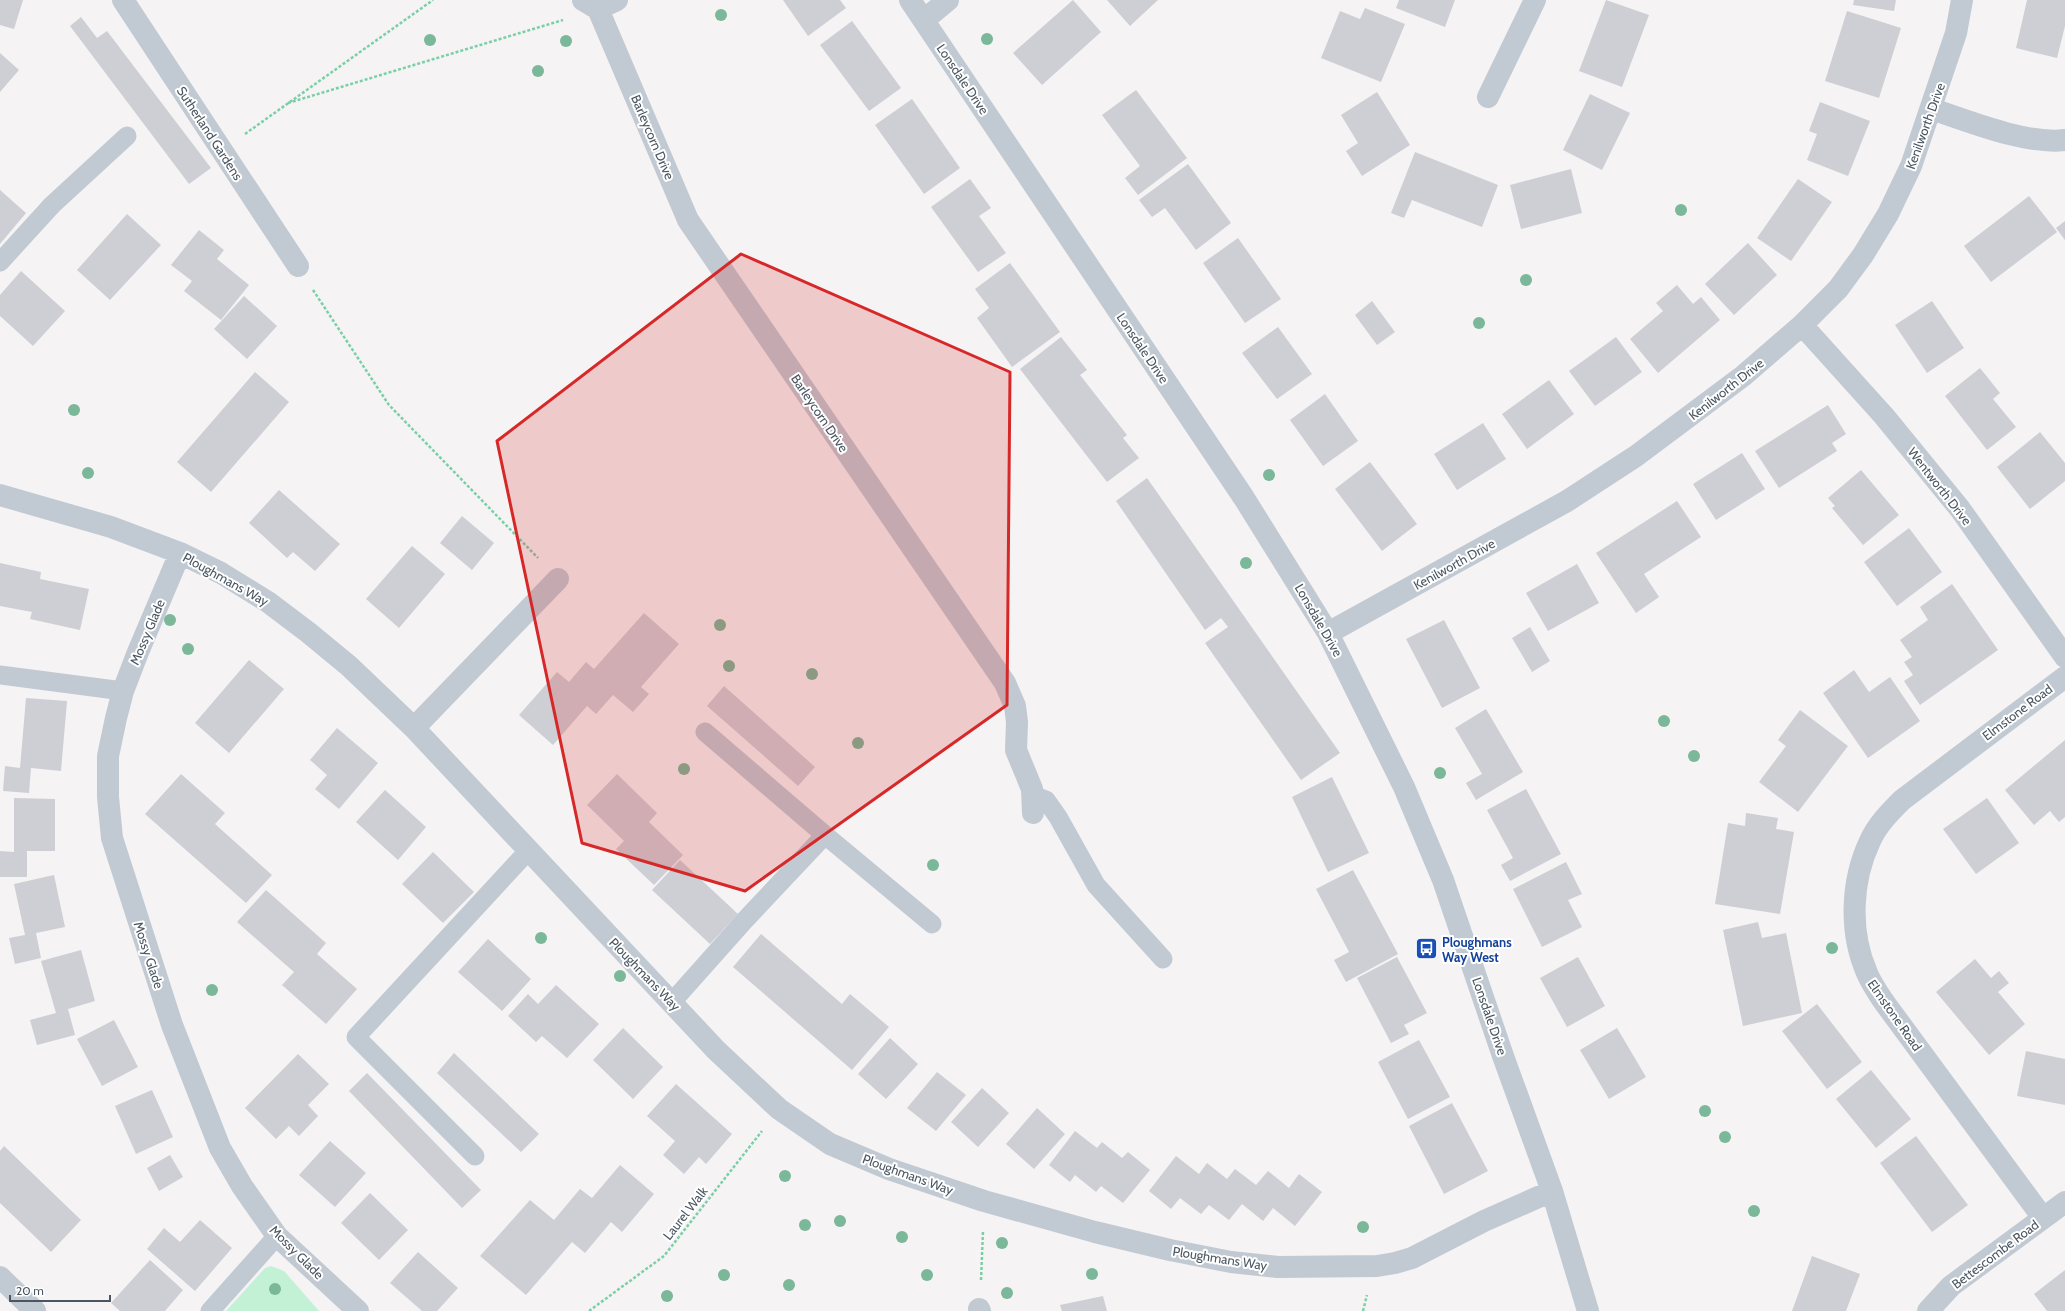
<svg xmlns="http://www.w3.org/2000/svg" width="2065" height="1311" viewBox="0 0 2065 1311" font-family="Cabin,sans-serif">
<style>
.green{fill:#c3f1d5}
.building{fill:#cdcfd5}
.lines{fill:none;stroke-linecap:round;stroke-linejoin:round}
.path{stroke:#7ad0a6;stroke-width:2.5;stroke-dasharray:3 2;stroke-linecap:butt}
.lane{stroke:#c1cad2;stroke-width:19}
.street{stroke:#c1cad2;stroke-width:22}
.tree{fill:#7bb799}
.marked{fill:#d62828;fill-opacity:0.2;stroke:#d62828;stroke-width:3;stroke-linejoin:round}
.labels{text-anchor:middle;stroke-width:4;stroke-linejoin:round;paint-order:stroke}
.street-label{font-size:13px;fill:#4a5661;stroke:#fff}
.transit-label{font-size:13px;font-weight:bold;fill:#164399;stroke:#fff;text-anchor:start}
</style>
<rect width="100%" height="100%" fill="#f5f3f3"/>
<path class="green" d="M271,1266L284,1271L319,1311H226L265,1268Z"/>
<path class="building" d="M0,0H23L14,29L0,25Z
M783,0H840L846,8L808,36Z
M1073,0L1101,32L1042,85L1013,53Z
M1107,0H1158L1130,26Z
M1399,0H1455L1445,27L1396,8Z
M1606,0L1649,15L1622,87L1579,71Z
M1854,0H1896L1894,11L1853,5Z
M2027,0H2065V26L2057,58L2016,48Z
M1365,8L1405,24L1381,82L1321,58L1340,11L1360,19Z
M1847,11L1901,28L1879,98L1825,81Z
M81,17L97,38L107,31L211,168L189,184L70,26Z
M852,21L901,88L869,111L820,45Z
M0,53L19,70L0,92Z
M1136,90L1187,158L1138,195L1125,178L1140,166L1102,115Z
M1377,92L1410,145L1362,176L1346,151L1358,143L1341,115Z
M1590,94L1630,113L1602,170L1563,150Z
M912,99L960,168L924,194L875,125Z
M1820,102L1870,121L1848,176L1807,160L1817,134L1809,131Z
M1415,152L1498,185L1482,227L1412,200L1404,218L1391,213Z
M1188,164L1231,223L1196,250L1165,208L1152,217L1139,200Z
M1571,169L1582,213L1521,229L1510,185Z
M970,179L991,208L979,216L1006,253L978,272L931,207Z
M1798,179L1832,202L1791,261L1757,238Z
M0,190L26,213L0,244Z
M2029,196L2057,232L1991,282L1964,246Z
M127,214L161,245L110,300L77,270Z
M2065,221V240L2056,228Z
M199,230L224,250L217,259L249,285L221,320L184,291L192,281L171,265Z
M1238,238L1281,299L1245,323L1203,263Z
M1748,243L1777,275L1734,315L1705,284Z
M1010,263L1060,332L1012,367L977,318L989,308L975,289Z
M21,271L65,311L33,346L0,316V295Z
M1677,285L1693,304L1701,297L1720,320L1658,373L1630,339L1663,311L1656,303Z
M244,296L277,326L247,359L214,329Z
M1372,301L1395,332L1377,345L1355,315Z
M1932,301L1964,348L1927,373L1895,325Z
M1278,327L1312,374L1277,399L1242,353Z
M1061,337L1087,370L1080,375L1127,435L1123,438L1139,458L1107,482L1020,369Z
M1616,337L1642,372L1595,406L1569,371Z
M1980,368L2000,393L1993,399L2016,427L1987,450L1945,396Z
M255,372L289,402L211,492L177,462Z
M1549,380L1574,414L1527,449L1502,414Z
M1325,394L1358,441L1323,466L1290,420Z
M1828,405L1846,434L1832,443L1837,451L1779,488L1755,451Z
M1483,423L1506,459L1457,490L1434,454Z
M2040,432L2065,463V481L2030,509L1997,467Z
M1742,453L1765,489L1716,520L1693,484Z
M1370,462L1417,524L1382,551L1335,489Z
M1861,470L1899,515L1863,545L1832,508L1835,506L1828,498Z
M1147,478L1340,753L1301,780L1205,643L1228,627L1221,618L1205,630L1116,501Z
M279,490L340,544L315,571L293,552L287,558L249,523Z
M1677,501L1701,537L1644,574L1659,597L1636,613L1596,553Z
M462,516L494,543L472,570L440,543Z
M1909,528L1942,572L1897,606L1864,562Z
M412,546L445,574L399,628L366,599Z
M0,563L41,572L40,579L89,589L80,630L30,619L32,612L0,606Z
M1577,564L1599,603L1548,631L1526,593Z
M1952,584L1998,650L1920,705L1904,681L1913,675L1904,662L1912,657L1900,640L1928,620L1920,607Z
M644,613L679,644L641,687L649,694L633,712L613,695L596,714L587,706L553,745L519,715L557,672L569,682L586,662L594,669Z
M1444,620L1480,688L1442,708L1406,639Z
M1530,627L1550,661L1532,672L1512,638Z
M249,660L284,689L229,753L195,723Z
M1854,670L1869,692L1890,677L1920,721L1868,758L1823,693Z
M724,686L815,767L798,786L707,706Z
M26,698L67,701L61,771L31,768L29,793L3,791L5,766L20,768Z
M1486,709L1523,772L1476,800L1466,783L1482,774L1455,728Z
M1800,710L1848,746L1798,812L1759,782L1786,746L1778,740Z
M337,728L378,763L339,809L315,789L327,775L310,760Z
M2065,740V817L2059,822L2050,811L2034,825L2005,790Z
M181,774L225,813L215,824L272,875L246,903L145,814Z
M617,774L657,813L649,822L683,855L654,885L616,849L624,841L587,805Z
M1332,777L1369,853L1328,872L1292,797Z
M1526,789L1561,854L1510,881L1501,865L1513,858L1487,810Z
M385,790L426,827L398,860L356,822Z
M14,798L55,799V851H27V877H0V851L14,852Z
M1987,798L2019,843L1976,874L1943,829Z
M1746,813L1778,818L1776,829L1794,832L1780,914L1715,904L1728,823L1745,826Z
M433,852L474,892L443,923L402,884Z
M680,860L738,914L710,944L652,890Z
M1566,862L1582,894L1568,900L1582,927L1542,947L1513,889Z
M1353,870L1398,954L1346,982L1334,960L1349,952L1316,889Z
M54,875L65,927L36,933L41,958L15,964L9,938L25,935L14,884Z
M266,890L326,943L317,954L357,989L326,1024L282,985L294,972L237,922Z
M1758,922L1762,938L1786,933L1802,1013L1743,1026L1723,930Z
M761,934L842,1004L850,994L889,1027L852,1070L733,967Z
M488,939L531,979L502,1011L458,972Z
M81,950L95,1001L68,1009L75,1035L37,1045L30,1020L56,1013L41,961Z
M1397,957L1427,1013L1404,1025L1409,1034L1391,1043L1357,978Z
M1578,957L1605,1006L1567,1027L1540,978Z
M1975,959L1991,978L1999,971L2009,983L1998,992L2025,1024L1989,1055L1936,992Z
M556,985L599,1024L567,1058L542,1036L536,1042L508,1016L528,994L538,1004Z
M1817,1004L1862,1062L1827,1089L1782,1031Z
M114,1020L138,1067L102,1086L77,1039Z
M623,1028L663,1067L633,1099L593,1060Z
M1617,1028L1646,1077L1609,1099L1580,1050Z
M890,1038L918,1064L886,1099L858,1074Z
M1419,1040L1450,1097L1408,1119L1378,1062Z
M2026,1051L2065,1059V1105L2017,1096Z
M454,1053L539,1134L521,1152L437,1073Z
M298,1054L329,1084L308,1105L318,1116L299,1136L289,1126L276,1139L245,1108Z
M1871,1070L1911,1119L1876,1148L1836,1099Z
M937,1072L966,1095L936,1131L907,1108Z
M367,1073L481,1190L462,1208L349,1091Z
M676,1084L732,1134L706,1164L699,1157L684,1174L663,1155L675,1141L647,1116Z
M982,1088L1009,1113L978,1147L951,1122Z
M152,1090L173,1137L136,1154L115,1106Z
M1452,1103L1488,1171L1444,1194L1409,1126Z
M1037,1108L1065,1134L1034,1169L1006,1144Z
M1075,1131L1097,1148L1102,1142L1122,1158L1128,1152L1150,1170L1123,1203L1101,1186L1096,1192L1075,1175L1070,1182L1049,1165Z
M1916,1136L1968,1205L1932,1232L1880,1163Z
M330,1141L366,1173L335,1207L299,1175Z
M4,1146L81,1220L51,1252L0,1203V1151Z
M170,1155L183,1177L159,1191L147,1168Z
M1176,1156L1199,1174L1207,1163L1227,1179L1235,1169L1256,1185L1268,1171L1289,1188L1299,1174L1322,1192L1295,1226L1273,1208L1263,1221L1242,1204L1229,1220L1209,1205L1201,1214L1180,1198L1171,1209L1149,1191Z
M620,1165L654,1194L622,1232L611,1222L585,1253L572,1242L526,1295L480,1256L530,1200L554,1220L580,1189L592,1198Z
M370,1193L408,1230L379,1260L341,1223Z
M200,1220L232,1248L195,1291L147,1249L164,1228L180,1242Z
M418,1252L458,1288L437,1311H422L390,1283Z
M1812,1256L1860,1274L1846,1311H1792Z
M150,1260L183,1290L165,1311H120L111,1303Z
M2065,1270V1311H2047L2034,1294Z
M1103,1296L1107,1311H1062L1060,1305Z"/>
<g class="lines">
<path class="path" d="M288,103L563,20
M245,134L433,0
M313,290L389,405L538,558
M981,1280L983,1231
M589,1311L664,1256L762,1131
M1363,1311L1367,1295"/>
<path class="lane" d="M0,262L52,205L127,136
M0,675L123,691
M705,732L825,835
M1033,795L1046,800L1058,817L1096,885L1163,959
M672,1002L745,920L825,835L932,924
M475,1156L356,1037L528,851
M210,1311L277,1236"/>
<path class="street" d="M123,0L298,266
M583,0L598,9L617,0
M910,0L1244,498L1328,633L1404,787L1443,880L1503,1056L1552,1191L1588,1311
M598,9L688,220L1005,683L1015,706L1017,722L1016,750L1032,789L1033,813
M924,20L948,0
M1488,97L1535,0
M1932,109C1968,121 2027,145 2065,140
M1802,325L1884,416L1960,509L2065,657
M0,495L111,527L180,553L221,573L268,602L309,633L349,666L414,728L716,1050L779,1109L830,1144L889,1169L984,1201L1095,1232L1170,1250L1231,1262L1278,1267L1377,1266L1395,1263L1412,1258L1484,1221L1552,1191
M180,553L138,652L123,691L116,718L108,756V797L112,838L172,1025L220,1148L242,1186L277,1236L358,1311
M1328,633L1567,501L1636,456L1743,376L1802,325L1838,289L1863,255L1888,214L1911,166L1956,33L1962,0
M414,728L558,579
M2043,1218L1884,1002C1878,993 1871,983 1867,973C1849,932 1851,881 1870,841C1877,825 1890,812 1902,800L2065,677
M0,1277L35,1311
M979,1309L980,1311
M1928,1311L1951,1286L2065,1202"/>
</g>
<g class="tree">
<circle cx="721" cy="15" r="6"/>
<circle cx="987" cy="39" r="6"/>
<circle cx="430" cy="40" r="6"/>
<circle cx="566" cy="41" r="6"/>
<circle cx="538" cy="71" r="6"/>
<circle cx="1681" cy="210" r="6"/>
<circle cx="1526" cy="280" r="6"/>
<circle cx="1479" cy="323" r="6"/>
<circle cx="74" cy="410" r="6"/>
<circle cx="88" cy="473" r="6"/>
<circle cx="1269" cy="475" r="6"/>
<circle cx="1246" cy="563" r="6"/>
<circle cx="170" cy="620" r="6"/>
<circle cx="720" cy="625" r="6"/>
<circle cx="188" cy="649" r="6"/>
<circle cx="729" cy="666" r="6"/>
<circle cx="812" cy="674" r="6"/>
<circle cx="1664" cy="721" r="6"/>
<circle cx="858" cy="743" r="6"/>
<circle cx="1694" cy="756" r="6"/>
<circle cx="684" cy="769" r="6"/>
<circle cx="1440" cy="773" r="6"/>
<circle cx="933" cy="865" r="6"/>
<circle cx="541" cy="938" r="6"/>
<circle cx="1832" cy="948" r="6"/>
<circle cx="620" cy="976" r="6"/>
<circle cx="212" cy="990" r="6"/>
<circle cx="1705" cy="1111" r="6"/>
<circle cx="1725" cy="1137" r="6"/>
<circle cx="785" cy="1176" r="6"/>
<circle cx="1754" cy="1211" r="6"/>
<circle cx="840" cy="1221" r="6"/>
<circle cx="805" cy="1225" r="6"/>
<circle cx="1363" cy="1227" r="6"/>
<circle cx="902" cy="1237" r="6"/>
<circle cx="1002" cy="1243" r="6"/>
<circle cx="1092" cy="1274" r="6"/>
<circle cx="724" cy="1275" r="6"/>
<circle cx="927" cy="1275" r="6"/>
<circle cx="789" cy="1285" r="6"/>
<circle cx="275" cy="1289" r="6"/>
<circle cx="1007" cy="1293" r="6"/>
<circle cx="667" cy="1296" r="6"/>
</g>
<path class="marked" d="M741,254L1010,372L1007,705L745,891L582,843L497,441Z"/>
<defs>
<symbol id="bus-square" viewBox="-11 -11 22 22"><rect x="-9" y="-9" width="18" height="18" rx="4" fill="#1a4fb4" stroke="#fff"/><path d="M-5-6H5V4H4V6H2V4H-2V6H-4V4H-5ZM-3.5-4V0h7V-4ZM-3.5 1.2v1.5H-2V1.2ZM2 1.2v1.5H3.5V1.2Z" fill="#fff"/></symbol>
</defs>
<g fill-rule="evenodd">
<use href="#bus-square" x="1414" y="936" width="25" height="25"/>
</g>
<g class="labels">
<g class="street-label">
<text transform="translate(963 79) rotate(56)" y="5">Lonsdale Drive</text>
<text transform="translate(1925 126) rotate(-70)" y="5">Kenilworth Drive</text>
<text transform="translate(210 133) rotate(57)" y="5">Sutherland Gardens</text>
<text transform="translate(653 137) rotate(67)" y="5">Barleycorn Drive</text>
<text transform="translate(1143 348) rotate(56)" y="5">Lonsdale Drive</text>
<text transform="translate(1726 389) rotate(-38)" y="5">Kenilworth Drive</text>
<text transform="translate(820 413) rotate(56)" y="5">Barleycorn Drive</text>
<text transform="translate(1940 486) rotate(52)" y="5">Wentworth Drive</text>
<text transform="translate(1454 564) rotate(-29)" y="5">Kenilworth Drive</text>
<text transform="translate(226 579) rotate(29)" y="5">Ploughmans Way</text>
<text transform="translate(1319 620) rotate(60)" y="5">Lonsdale Drive</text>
<text transform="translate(147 632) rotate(-67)" y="5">Mossy Glade</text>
<text transform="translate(2017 712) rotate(-37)" y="5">Elmstone Road</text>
<text transform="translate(149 955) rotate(72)" y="5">Mossy Glade</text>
<text transform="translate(645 974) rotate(46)" y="5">Ploughmans Way</text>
<text transform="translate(1895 1015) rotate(55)" y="5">Elmstone Road</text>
<text transform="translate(1490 1016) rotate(71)" y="5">Lonsdale Drive</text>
<text transform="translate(908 1174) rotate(20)" y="5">Ploughmans Way</text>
<text transform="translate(685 1213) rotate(-52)" y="5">Laurel Walk</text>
<text transform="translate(297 1252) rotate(45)" y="5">Mossy Glade</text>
<text transform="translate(1995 1254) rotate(-37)" y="5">Bettescombe Road</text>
<text transform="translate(1220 1258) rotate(9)" y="5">Ploughmans Way</text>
</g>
<g class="transit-label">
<text x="1442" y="947">Ploughmans<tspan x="1442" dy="15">Way West</tspan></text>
</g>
</g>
<path d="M10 1295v6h100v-6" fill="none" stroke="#4a5661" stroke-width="2"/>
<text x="16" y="1295" font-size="12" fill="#4a5661" stroke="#ffffff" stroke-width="3" paint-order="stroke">20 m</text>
</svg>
